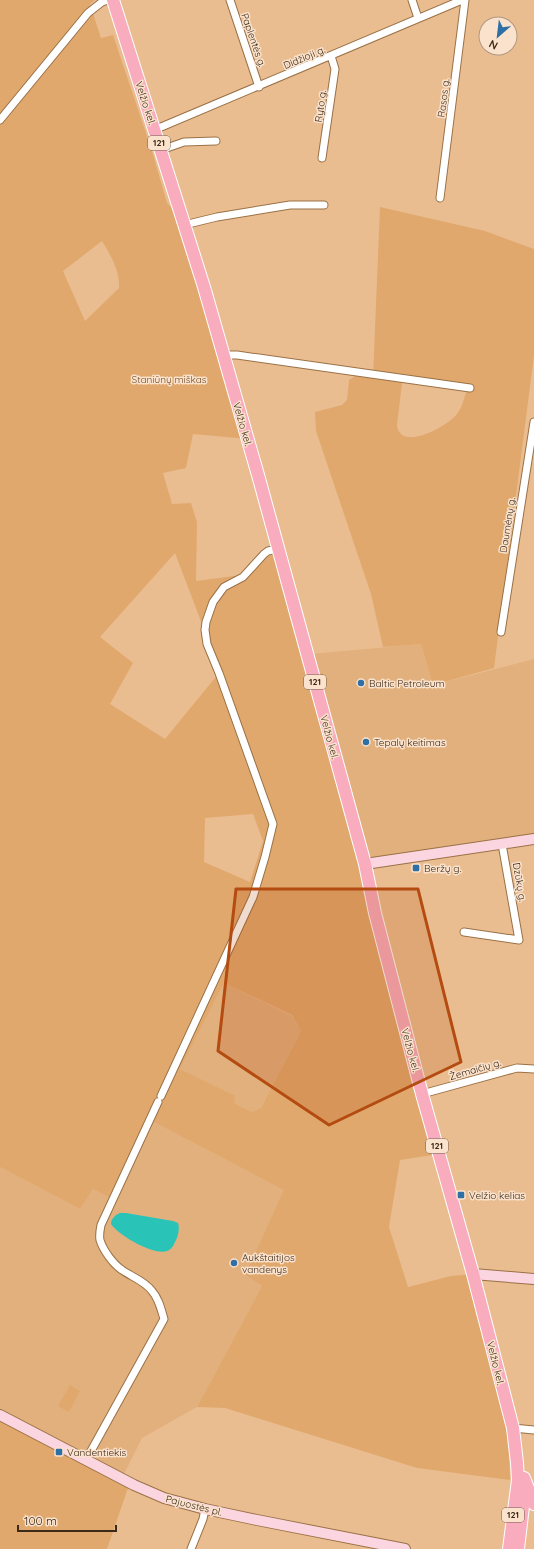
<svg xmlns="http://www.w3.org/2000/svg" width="534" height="1549" viewBox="0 0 534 1549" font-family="Quicksand,sans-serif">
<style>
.built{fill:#e2b07d}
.green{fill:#e0a86d;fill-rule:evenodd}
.water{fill:#29c4b7}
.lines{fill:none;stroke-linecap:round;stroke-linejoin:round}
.minor-casing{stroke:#9a7146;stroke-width:9}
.secondary-casing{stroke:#9a7146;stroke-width:12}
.primary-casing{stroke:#fff;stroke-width:14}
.minor{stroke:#fff;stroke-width:7}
.secondary{stroke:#fbd5df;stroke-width:10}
.primary{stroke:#f8acbe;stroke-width:12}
.marked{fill:#b44b10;fill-opacity:0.2;stroke:#b44b10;stroke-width:3;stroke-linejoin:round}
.poi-dot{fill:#2e70a6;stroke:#fae2cc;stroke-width:1.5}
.labels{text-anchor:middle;stroke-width:3;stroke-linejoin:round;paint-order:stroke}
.shield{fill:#fae2cc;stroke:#74614e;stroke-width:1}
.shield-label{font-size:9px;font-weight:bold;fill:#3b2a18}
.street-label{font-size:10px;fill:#3b2a18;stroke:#fae2cc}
.park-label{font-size:10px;fill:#704c25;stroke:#fae2cc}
.poi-label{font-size:10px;fill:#3b2a18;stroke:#fae2cc;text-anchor:start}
</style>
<rect width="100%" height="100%" fill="#eabd90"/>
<path class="built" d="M421,644L433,685L534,659V837L365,864L311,654Z
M224,983L292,1016L301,1031L261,1108L252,1112L234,1103L180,1069Z
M150,1120L285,1190L245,1275L262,1286L197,1407L142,1438L123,1476L0,1415V1167L80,1209L93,1189Z"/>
<path class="green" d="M0,0H95L90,4L101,38L113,35L152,151L167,203L182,218L248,439L193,434L186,468L163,473L172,504L191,503L197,522L196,581L249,574L264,556L275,555L439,1154L400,1160L389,1227L408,1287L451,1276L473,1274L506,1417L509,1443L510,1480L417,1468L225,1408L197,1407L262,1286L245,1275L284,1190L150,1120L113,1199L93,1189L80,1209L0,1167ZM102,241C111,256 120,271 119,288L85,321L63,271ZM175,553C190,593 206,632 219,673L165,739L110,704L133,663L100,637ZM253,814L263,841L250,882L204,862L205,818ZM224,983L292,1015L301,1031L261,1108L252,1112L234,1103L235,1096L180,1069Z
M380,207L485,231L534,249V355L494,668L433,685L421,644L383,647L371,594L316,431L315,412L342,405L347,400L349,380L355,376L373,377ZM403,375L468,385C465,395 463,406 457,414C448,426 400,453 397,425Z
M70,1385L80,1391L69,1412L58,1406Z
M0,1415L86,1460L114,1481L128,1488L107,1549H0Z"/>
<path class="water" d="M120,1213H126L173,1221L178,1223C180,1229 178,1237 175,1242C174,1245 171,1250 167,1251C154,1256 118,1235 111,1224C111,1219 115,1215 120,1213Z"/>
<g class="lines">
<defs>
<path id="minor" d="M230,0L259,87
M412,0L418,18
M0,120L88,13L102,2L109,0
M154,130L462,0
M161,150L184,142L216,141
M322,158L335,69L331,56
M440,198L465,0
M184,225L217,217L290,205H324
M223,355H237L470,388
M501,632L534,422
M464,932L519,940L502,844
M422,1094L517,1068L534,1069
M161,1096L253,897L265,857L273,824L219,673L207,644L205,630L206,622L213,602L224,587L243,577L264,554L268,551L278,549
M513,1428L534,1430
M86,1460L164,1319C161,1309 159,1299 152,1291C145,1281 132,1277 122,1270C113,1264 103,1250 100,1240C99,1235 100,1230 101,1225L158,1102
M191,1549L203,1519L205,1509"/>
<path id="secondary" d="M365,864L534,839
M473,1274L534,1279
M0,1415L134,1485L164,1498L205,1509L257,1520L405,1549"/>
<path id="primary" d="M113,0L204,287L258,475L365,864L375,913L422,1094L473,1274L513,1428L517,1463L518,1480L509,1549
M524,1478L534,1504
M518,1549L523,1506L521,1489"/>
</defs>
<use href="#minor" class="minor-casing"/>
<use href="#secondary" class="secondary-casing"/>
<use href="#primary" class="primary-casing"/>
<use href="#minor" class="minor"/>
<use href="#secondary" class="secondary"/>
<use href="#primary" class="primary"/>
</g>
<path class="marked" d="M236,889H418L461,1062L329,1125L218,1051Z"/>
<g class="poi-dot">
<circle cx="361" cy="683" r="4"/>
<circle cx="366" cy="742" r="4"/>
<rect x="412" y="864" width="8" height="8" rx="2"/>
<rect x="457" y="1191" width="8" height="8" rx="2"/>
<circle cx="234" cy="1263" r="4"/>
<rect x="55" y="1448" width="8" height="8" rx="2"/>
</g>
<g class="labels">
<g class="shield">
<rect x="148" y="136" width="22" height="14" rx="3"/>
<rect x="304" y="675" width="22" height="14" rx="3"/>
<rect x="426" y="1139" width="22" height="14" rx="3"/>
<rect x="502" y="1508" width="22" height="14" rx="3"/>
</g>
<g class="shield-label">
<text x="159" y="146">121</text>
<text x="315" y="685">121</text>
<text x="437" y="1149">121</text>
<text x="513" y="1518">121</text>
</g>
<g class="street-label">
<text transform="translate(254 40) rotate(71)" y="4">Paplentės g.</text>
<text transform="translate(304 57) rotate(-23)" y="4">Didžioji g.</text>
<text transform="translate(443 98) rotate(-83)" y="4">Rasos g.</text>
<text transform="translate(146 103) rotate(72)" y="4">Velžio kel.</text>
<text transform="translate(320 106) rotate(-82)" y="4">Ryto g.</text>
<text transform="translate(243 424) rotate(74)" y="4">Velžio kel.</text>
<text transform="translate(507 525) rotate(-81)" y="4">Daumėnų g.</text>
<text transform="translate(330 737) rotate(75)" y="4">Velžio kel.</text>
<text transform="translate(520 882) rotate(80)" y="4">Dzūkų g.</text>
<text transform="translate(411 1050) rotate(75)" y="4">Velžio kel.</text>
<text transform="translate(475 1069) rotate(-16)" y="4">Žemaičių g.</text>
<text transform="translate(496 1363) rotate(76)" y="4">Velžio kel.</text>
<text transform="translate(194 1505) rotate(14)" y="4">Pajuostės pl.</text>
</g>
<g class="park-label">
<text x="169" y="383">Staniūnų miškas</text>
</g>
<g class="poi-label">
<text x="369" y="687">Baltic Petroleum</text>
<text x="374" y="746">Tepalų keitimas</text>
<text x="424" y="872">Beržų g.</text>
<text x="469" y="1199">Velžio kelias</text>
<text x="242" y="1261">Aukštaitijos<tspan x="242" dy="12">vandenys</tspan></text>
<text x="67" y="1456">Vandentiekis</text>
</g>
</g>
<g transform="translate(498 36) rotate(208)"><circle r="19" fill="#fae2cc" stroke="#ae9884"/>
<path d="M0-3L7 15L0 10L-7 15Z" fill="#2e70a6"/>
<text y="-6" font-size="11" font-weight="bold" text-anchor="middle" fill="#3b2a18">N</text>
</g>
<path d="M18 1525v6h98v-6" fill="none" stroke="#3b2a18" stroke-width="2"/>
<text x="24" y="1525" font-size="12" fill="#3b2a18" stroke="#fae2cc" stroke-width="3" paint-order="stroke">100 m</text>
</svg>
